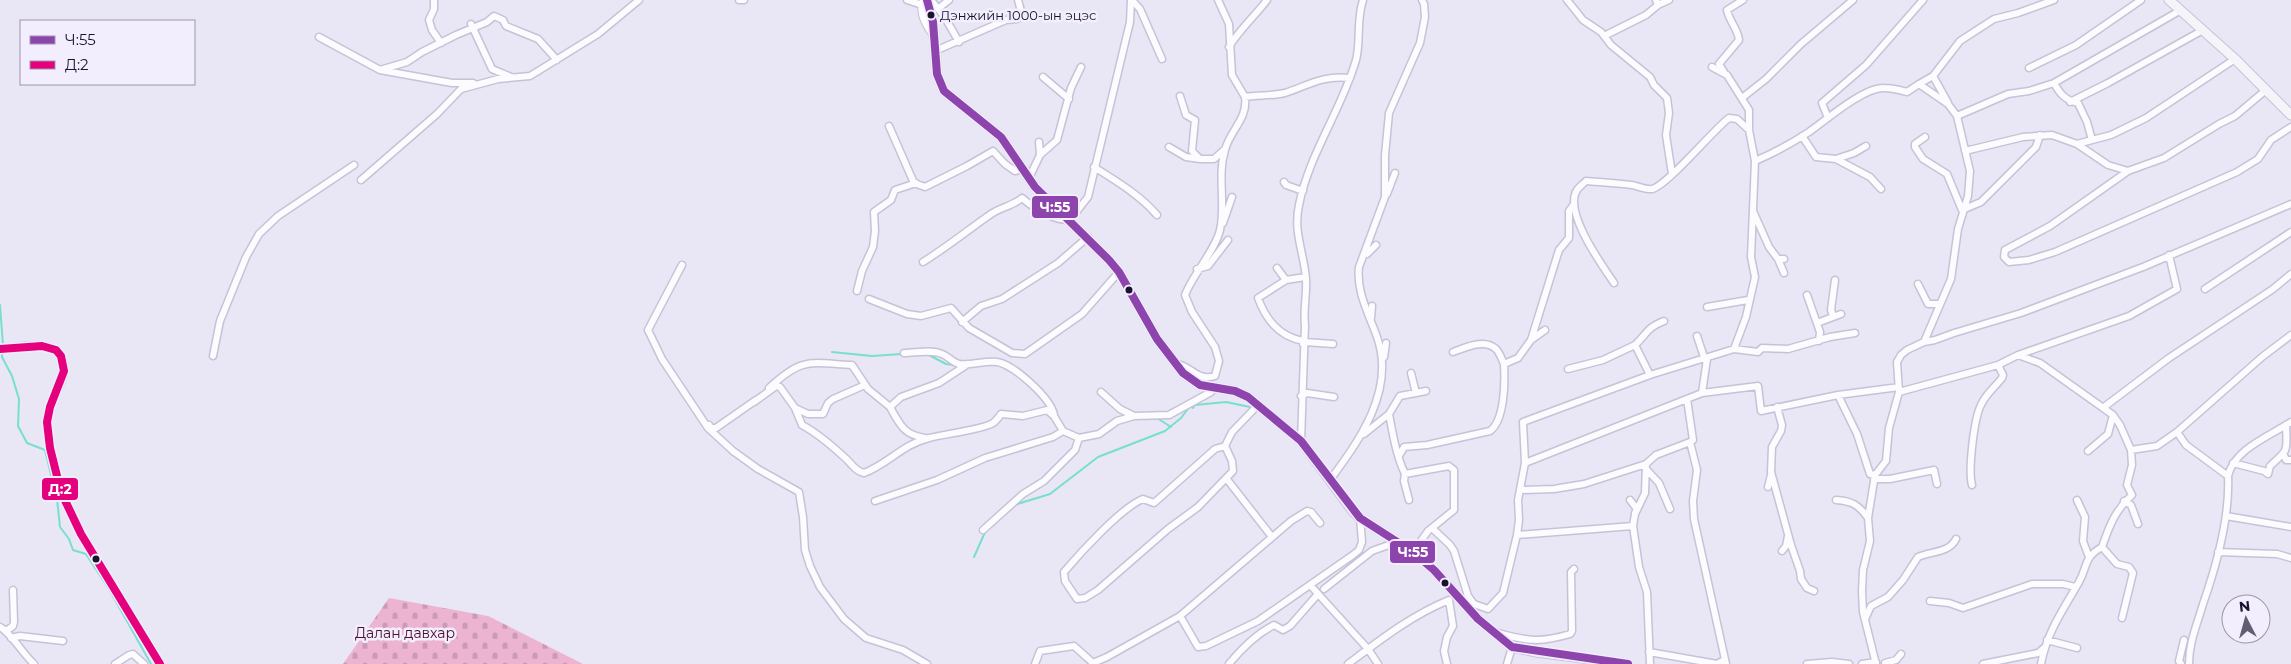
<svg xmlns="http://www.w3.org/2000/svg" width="2291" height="664" viewBox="0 0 2291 664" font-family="Montserrat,sans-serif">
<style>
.cemetery{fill:url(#cemetery-stones)}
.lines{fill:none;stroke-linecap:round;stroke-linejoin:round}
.stream{stroke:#78dfce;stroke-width:2}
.minor-casing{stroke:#c7c2d7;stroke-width:9}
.tertiary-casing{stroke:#c7c2d7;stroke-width:10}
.secondary-casing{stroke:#c7c2d7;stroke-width:11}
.minor{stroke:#fcfbfe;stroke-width:6}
.tertiary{stroke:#fcfbfe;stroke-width:8}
.secondary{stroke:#f5f4f9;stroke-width:9}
.bus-1-casing{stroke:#f2eefe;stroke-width:11}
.bus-2-casing{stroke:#f2eefe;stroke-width:11}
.bus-1{stroke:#8e44ad;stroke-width:8}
.bus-2{stroke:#e5007d;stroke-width:8}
.bus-dot{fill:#1b132e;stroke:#f2eefe;stroke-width:2}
.labels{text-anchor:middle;stroke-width:5;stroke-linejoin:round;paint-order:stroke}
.bus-label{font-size:13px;fill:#1b132e;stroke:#f2eefe;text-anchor:start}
.park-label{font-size:14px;fill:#4d0e2d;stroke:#f2eefe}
.line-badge{stroke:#f2eefe;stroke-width:2}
.badge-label{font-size:14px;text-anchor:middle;font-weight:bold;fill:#fff}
</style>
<defs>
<pattern id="cemetery-stones" width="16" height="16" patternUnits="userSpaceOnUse" patternTransform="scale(1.25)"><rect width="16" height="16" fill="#edb4d2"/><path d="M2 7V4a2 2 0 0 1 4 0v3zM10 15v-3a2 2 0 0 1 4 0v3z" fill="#cb9ab5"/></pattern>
</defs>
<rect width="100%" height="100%" fill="#e9e6f6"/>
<path class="cemetery" d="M389,598L488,616L583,664H343Z"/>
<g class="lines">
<path class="stream" d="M0,305L3,346
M2,351V357L12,376L19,399L18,426L27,443L45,450L57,499L60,527L69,539L73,550L86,554L109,589L151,664
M832,352L872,356L902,354
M927,354L946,364L955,365
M1157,418L1171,427
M1014,505L1050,494L1098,457L1165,431L1181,418L1190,406L1193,408L1195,405L1226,402L1250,407
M974,557L986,530"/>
<defs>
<path id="minor" d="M434,0V9L429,20L432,30L441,43
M739,0H744
M907,0L922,5
M931,0L944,16L959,42
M1132,0L1140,9L1162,59
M1218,0L1229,24L1232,75L1245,97C1258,95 1272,96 1285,93C1309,85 1322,75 1350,78
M1567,0L1583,20L1601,32L1611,45L1650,77L1654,85L1667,98L1669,113L1666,135L1672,174
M1656,0L1658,5L1669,0
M939,8L949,0
M471,24L492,69L511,77
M1604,36L1646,15L1658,5
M319,37L380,70L452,83H473
M1229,47C1240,29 1255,16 1267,0
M935,51L1006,20L1017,19L1021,11L1018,0
M1712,67L1727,75L1749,110V130L1755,161L1751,257L1755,277L1746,317L1734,349
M2029,68L2076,45L2141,0
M380,70L407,62L422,52L456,35L487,22L494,16L503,20L506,26L538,39L557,60
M1724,72L1719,64L1739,40C1738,29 1729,21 1727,10L1743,0
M1933,76L1948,103
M1043,77L1069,99
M2054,83C2060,94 2065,100 2078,103L2087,122L2092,140
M1919,84L1933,76L1960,41L1994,19L2018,13L2054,0
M1180,96L1186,115L1195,120L1192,151L1200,159H1214L1225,149
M1742,98L1766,79L1801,44L1853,0
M2070,102L2108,83L2203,30
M1957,116L2008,94L2029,91L2054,83L2181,10
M1828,118L1822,103L1866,65L1923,0
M889,126L914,183L925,187L967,166L993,151L1005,164L1015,171L1024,169
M1802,136L1816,157L1836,159L1870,177L1881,189
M1925,137L1915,144V147L1923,159L1947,174L1962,210L1981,202L2036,147L2040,135
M1039,142L1040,155
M2077,144L2111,135L2146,118L2235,59
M1169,147L1186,157L1200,159
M1965,151L2023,137L2052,135L2077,144L2108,165L2128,171L2164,158L2219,124L2235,116L2266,90
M1836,159L1854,153L1866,146
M1755,161C1774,153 1792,143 1809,132C1826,120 1864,87 1884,88C1892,88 1900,90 1907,92L1919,84L1948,104L1957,116L1970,171L1968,196L1958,229L1951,279L1924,342L1907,350L1901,355L1897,362L1899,392L1889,428L1886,461L1875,475L1868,518L1870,541L1863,570L1862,591L1863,612L1876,664
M1094,167C1116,181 1140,195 1157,215
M2128,171L2050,226L2005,250L2004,257L2009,262L2029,260L2055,252L2237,172L2258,159L2271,140L2291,127
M1029,178L1040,155L1057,140L1071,88L1081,67
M361,180L437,114L461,89L498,79L530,76L598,34L639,0
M1284,182L1286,185L1303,191
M1387,194L1395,173
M1753,211L1769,247L1778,259H1784
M1223,223L1232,197
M1367,254L1376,245
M1778,259L1784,273
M923,262C947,247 968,230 991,214C1001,207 1013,206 1022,198C1036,210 1052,220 1070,220L1088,197L1130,22L1131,0
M682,265L648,330L662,359L708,428L733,451L758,469L799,492L803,517L805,550L810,566L820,587L844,619L866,638L903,650L927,664
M1277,268L1286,280
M1197,269L1208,266L1228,240
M1614,283C1602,265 1563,212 1577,190C1579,187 1583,184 1586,181C1601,182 1617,183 1632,185C1638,186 1646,190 1652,189C1667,186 1713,130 1729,118L1737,119L1749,130
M1918,284L1928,304H1940
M2205,289L2291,232
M857,291L862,271L873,247L875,231L874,212L891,200L895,190L916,183
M1807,295L1820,332L1819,341
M869,299L907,314L921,316L951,308L969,328L1012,353L1025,354L1082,314L1119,272
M1707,307L1748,300
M1833,316L1831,310L1835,280
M1371,318L1372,306
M962,322L981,306L1002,299L1058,263L1088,237
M1817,323L1841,314
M1697,336L1705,360
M1531,340L1545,330
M1304,341C1279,337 1266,320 1258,298L1286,280L1305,277
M1924,342L1935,340L1954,333L2021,313L2143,267L2291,204
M1303,344L1305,342L1333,344
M1635,345C1648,333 1646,328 1664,321
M0,349C17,348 51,338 61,356C72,377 51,394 48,414C44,434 54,461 58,481C66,511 83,537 99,563C119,597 140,630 160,664
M1453,352C1465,348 1484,338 1496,349C1500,353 1502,360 1504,364
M904,353C916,353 931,349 942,354C948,356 952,362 959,364C971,366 985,360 997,362C1013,364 1051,398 1054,415
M2018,355L2129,316L2177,289L2169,255
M213,356L220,321L246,257L259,234L278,216L354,165
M1384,357L1386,343
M1177,364C1191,366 1198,382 1215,376L1219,361L1215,347L1192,312L1185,295C1193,274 1216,249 1220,230C1226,204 1217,176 1225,150C1230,130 1248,119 1245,97
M1568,369L1603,360L1635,345L1650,375
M1411,373L1416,393
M769,388C803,356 811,363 852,365L868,389L890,407
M1101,392L1120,409L1134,416
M1899,392L1998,365L2018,355L2040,363L2113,415L2120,425L2131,450L2132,465L2127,485L2132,495C2115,510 2109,527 2102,547C2083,558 2088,566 2079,582C2063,610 2047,632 2041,664
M1702,393L1707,359
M1838,395L1857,434L1870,474L1875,475
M1301,396L1307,393L1334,397
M1687,399L1693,440L1690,442L1697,470L1693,501L1694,519L1726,664
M754,402L776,386L780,387L795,408L802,425C817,433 831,445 843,456C851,462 854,471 864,473C888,464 903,444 929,438C943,434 982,430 993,423C996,421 999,417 1001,414L1023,416L1047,410L1054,416L1063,431L1079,438L1099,434L1117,421L1134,416L1169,415L1211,392L1214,388
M1777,407L1782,425L1781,431L1772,447L1771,472L1791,545L1800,571L1801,579L1807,588L1814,591
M2104,407L2169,358L2273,289L2291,274
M795,408L808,414H823L828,403L833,399L865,385
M1389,414L1400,396L1426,391
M709,425L711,428H716L756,400
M2177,432L2186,445L2228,476C2230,518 2217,564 2203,604C2197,625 2189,642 2189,664
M1364,434L1389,414C1393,435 1396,455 1405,474L1449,466L1454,470V510L1428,531L1413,552
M925,438C904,435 900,425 890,407L901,397L939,383L968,364
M1301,441L1305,325C1303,309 1307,295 1306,279C1304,252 1293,233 1299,205C1309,154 1342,109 1356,60C1361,41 1356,21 1363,0
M1225,446L1215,449L1154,503L1143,499C1122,507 1080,553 1064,572L1065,581L1077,599L1085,598L1098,590L1168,529L1198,507L1233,471L1232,461L1225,446L1232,432L1258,405
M2131,450L2157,446L2177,432L2262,357L2291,335
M2088,451L2108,434L2113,415
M2284,455L2286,460H2291
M1399,456L1404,447L1427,445L1490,431C1505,420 1505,381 1504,364L1518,358L1531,340L1559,250L1569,238V211L1574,204
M1525,463L1702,393L1758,386L1761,411L1838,395L1899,387
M2233,463L2264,471L2268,474L2270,466C2289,449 2287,452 2286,425
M1646,464L1645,493L1635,514L1633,526L1639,567L1647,592L1650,664
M1646,469L1659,483L1670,509
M1405,474L1404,481L1409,500
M2228,476C2234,449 2270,436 2291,422
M1226,478L1272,537
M1874,479H1890L1934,470L1937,484
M1330,480C1359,441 1396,390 1377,337C1369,314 1356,292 1359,267L1385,197V155L1389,113L1420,43L1425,17L1424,4L1422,0
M1972,485C1968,470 1974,416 1982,403C1986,394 1996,386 2002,378L2003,375L1998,365
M1768,487L1771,475
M1520,490L1554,489L1584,484L1646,464L1656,455L1690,442
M1630,500L1637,509L1635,513
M1836,500C1852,501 1859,505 1868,518
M2077,500L2085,517L2083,541L2089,557
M875,501L937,480L985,458L1053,437L1063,431
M2124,501L2131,505L2138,524
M2226,516L2291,527
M1432,528L1450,545L1454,551L1468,596L1465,599
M983,530L1023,494L1044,481L1075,450L1079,438
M1517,535L1633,526
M2102,547L2117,564L2129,567L2133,573L2122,618
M1782,551L1786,546L1788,536
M2218,552L2277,554L2291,558
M1311,586L1368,649L1378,664
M1324,589L1372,551L1397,542
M1468,596L1474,604L1488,609L1503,593L1517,535L1519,520L1518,500L1525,463L1523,422L1650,375L1734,349L1758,352L1762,348L1788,349L1830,337L1855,333
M1930,601L1949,603L1963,608L2032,584H2063L2075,587
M1180,616L1198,647L1206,646L1258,621L1353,555L1359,550L1362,542L1360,518
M1865,619L1871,606L1888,597L1903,580L1918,557C1932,551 1949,553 1956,539
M0,627C11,633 23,654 34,664
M6,631L13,626L14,622L13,590
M1498,633C1527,641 1540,643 1570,634L1572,631L1571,572L1574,569
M11,638L20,636L63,641
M2047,640L2077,648
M1649,652L1717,664L1724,660
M1885,663L1896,660L1901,654
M115,664L129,655L133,654L144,664
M1035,664L1040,651L1074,646L1093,663L1107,657L1180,616L1291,521L1307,511L1311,512L1320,523
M1229,664C1242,648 1256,634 1274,625L1283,630L1290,626L1318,594
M1348,664C1380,640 1412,615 1449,600L1453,626L1447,637L1444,651L1447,664
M1507,664L1512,647
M1807,664L1832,662L1849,664
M1862,664L1876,662
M1983,664L2038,653L2044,648
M2181,664L2179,661L2184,640"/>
<path id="tertiary" d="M924,0C919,12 926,24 933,34"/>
<path id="secondary" d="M927,0L933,22L937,74L944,91L1001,137L1035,187L1109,260L1119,272L1157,339L1183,373L1200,385L1235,391L1248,397L1301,441L1352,510L1360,518L1413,552L1434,570L1478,619L1512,647L1536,652L1628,664
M2169,0L2235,59L2291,115"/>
</defs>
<use href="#minor" class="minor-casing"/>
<use href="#tertiary" class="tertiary-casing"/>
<use href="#secondary" class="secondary-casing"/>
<use href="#minor" class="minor"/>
<use href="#tertiary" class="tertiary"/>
<use href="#secondary" class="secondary"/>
<defs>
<path id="bus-1" d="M927,0L933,22L937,74L944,91L1001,137L1035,187L1109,260L1119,272L1157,339L1183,373L1200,385L1235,391L1248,397L1301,441L1360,518L1413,552L1434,570L1478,619L1512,647L1628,664"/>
<path id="bus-2" d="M0,349L42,346L56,350L61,356L64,371L50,407L47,422L50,448L61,492L81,534L160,664"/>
</defs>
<use href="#bus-1" class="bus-1-casing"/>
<use href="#bus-2" class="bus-2-casing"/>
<use href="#bus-1" class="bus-1"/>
<use href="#bus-2" class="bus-2"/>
</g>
<g class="bus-dot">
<circle cx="931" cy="15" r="4.5"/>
<circle cx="1129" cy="290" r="4.5"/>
<circle cx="96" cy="559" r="4.5"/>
<circle cx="1445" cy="583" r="4.5"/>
</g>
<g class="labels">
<g class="bus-label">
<text x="940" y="20">Дэнжийн 1000-ын эцэс</text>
</g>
<g class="park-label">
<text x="405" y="638">Далан давхар</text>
</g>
</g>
<g class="line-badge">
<rect x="1031" y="195" width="48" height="24" rx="5" fill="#8e44ad"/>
<rect x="41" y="477" width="38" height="24" rx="5" fill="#e5007d"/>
<rect x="1389" y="540" width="47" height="24" rx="5" fill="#8e44ad"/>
</g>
<g class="badge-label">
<text x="1055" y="212">Ч:55</text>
<text x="60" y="494">Д:2</text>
<text x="1413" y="557">Ч:55</text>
</g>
<rect x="20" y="20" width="175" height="65" fill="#f2eefe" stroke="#9c96ab"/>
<rect x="30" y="36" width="25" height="8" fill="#8e44ad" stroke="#9c96ab"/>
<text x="65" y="45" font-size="15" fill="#1b132e">Ч:55</text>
<rect x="30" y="61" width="25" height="8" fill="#e5007d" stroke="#9c96ab"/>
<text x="65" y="70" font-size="15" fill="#1b132e">Д:2</text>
<g transform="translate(2246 619) rotate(354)"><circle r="24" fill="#f2eefe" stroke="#9c96ab"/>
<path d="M0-4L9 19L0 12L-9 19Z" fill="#635d74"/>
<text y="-8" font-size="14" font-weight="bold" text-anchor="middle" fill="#1b132e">N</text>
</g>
</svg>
